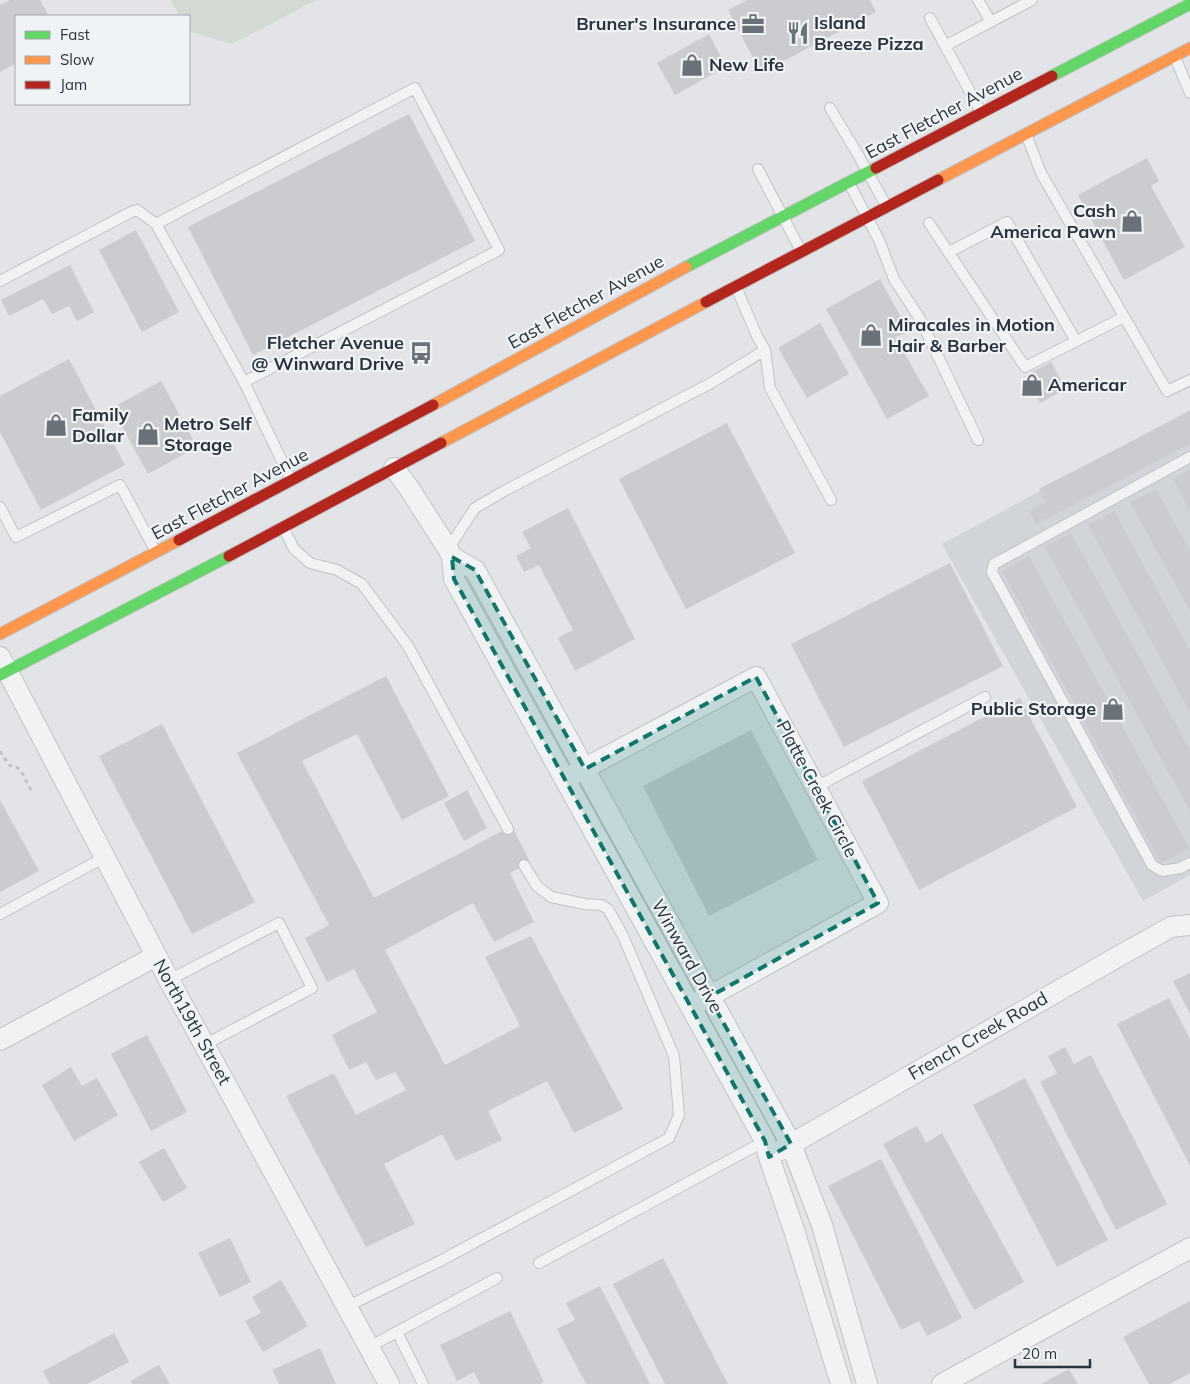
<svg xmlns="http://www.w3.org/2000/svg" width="1190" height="1384" viewBox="0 0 1190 1384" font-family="Mulish,sans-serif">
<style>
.built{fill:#d1d4d9}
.green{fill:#d3dad3}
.building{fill:#cacccf}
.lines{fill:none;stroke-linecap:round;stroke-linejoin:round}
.lane-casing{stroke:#c1c2c5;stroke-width:12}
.street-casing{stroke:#c1c2c5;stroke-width:22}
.fast-casing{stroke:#c1c2c5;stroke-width:13}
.slow-casing{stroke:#c1c2c5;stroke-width:13}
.jam-casing{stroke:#c1c2c5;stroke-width:13}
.path{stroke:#c2c5c7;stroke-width:3;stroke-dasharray:4 4;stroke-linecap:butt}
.lane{stroke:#f1f2f4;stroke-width:10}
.street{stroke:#f1f2f4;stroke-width:20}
.fast{stroke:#63d668;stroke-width:11}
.slow{stroke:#ff974d;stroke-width:11}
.jam{stroke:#b3261e;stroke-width:11}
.marked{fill:#0f766e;fill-opacity:0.2;stroke:#0f766e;stroke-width:4;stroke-dasharray:10 6;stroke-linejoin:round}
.labels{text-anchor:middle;stroke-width:4.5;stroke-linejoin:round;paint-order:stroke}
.poi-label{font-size:18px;font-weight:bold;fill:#2b333e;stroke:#f0f3f5;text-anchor:start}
.street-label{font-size:18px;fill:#2b333e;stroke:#f0f3f5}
</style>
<rect width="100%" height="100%" fill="#e2e4e7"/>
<path class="built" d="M1190,410V875L1143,901L942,544Z"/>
<path class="green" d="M170,0H316L232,44L189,31V16H180Z"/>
<path class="building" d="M10,0H40L49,16H16V63L0,72V5Z
M747,0H870L876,12L761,73L728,10Z
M709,34L726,67L675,95L657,63Z
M409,114L475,241L253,355L188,227Z
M1147,158L1159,181L1151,186L1185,247L1124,280L1078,195Z
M136,230L179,312L142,332L99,250Z
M70,265L94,312L77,321L69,306L52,314L43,299L9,316L1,300Z
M880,279L909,332L895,337L929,396L887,419L826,309Z
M820,323L849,374L807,398L778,348Z
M69,359L125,465L41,510L0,432V396Z
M1051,362L1066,389L1040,403L1025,376Z
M161,381L197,447L148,474L112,408Z
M1190,411V444L1036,524L1029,511L1046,502L1039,489Z
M727,423L795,553L686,609L619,479Z
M1190,469V511L1173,479Z
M1156,489L1190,551V611L1130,502Z
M568,508L635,639L575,671L558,638L573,630L539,565L524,572L516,556L531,548L522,532Z
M1114,511L1190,651V712L1088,525Z
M1071,533L1190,750V811L1045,547Z
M1029,556L1189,848L1161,863L1002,571Z
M950,563L1003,666L844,747L791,644Z
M386,676L449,796L402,820L357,734L302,761L374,898L512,826L530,862L510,873L534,922L494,942L473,903L385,950L445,1065L520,1026L485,957L531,936L623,1109L574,1133L547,1081L488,1111L502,1140L456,1161L442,1134L384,1164L415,1224L366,1247L286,1096L334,1073L356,1115L406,1090L395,1072L376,1080L366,1062L349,1070L332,1035L377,1012L354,969L327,982L305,938L329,925L237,753Z
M1020,698L1077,807L919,890L862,781Z
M162,724L255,902L192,934L99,756Z
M751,730L818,860L709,916L643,786Z
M467,790L487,828L464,841L444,803Z
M0,800L39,871L0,892Z
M1190,973V1014L1173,981Z
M1169,998L1190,1039V1166L1117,1024Z
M147,1035L187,1112L151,1131L111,1054Z
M1065,1047L1074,1064L1091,1055L1167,1204L1116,1230L1040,1082L1057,1073L1048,1056Z
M71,1067L82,1086L97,1078L118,1115L74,1141L42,1085Z
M1025,1078L1108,1240L1057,1267L973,1105Z
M917,1126L926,1143L942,1133L1024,1282L974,1310L883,1144Z
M164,1148L187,1188L163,1202L139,1162Z
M881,1159L962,1318L927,1336L919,1321L901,1330L828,1186Z
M230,1238L251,1282L220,1297L198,1253Z
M663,1258L721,1371L728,1384H665L613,1284Z
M281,1280L308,1326L263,1352L245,1321L261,1313L252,1297Z
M600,1286L617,1319L650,1384H586L583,1378L557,1329L575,1320L566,1303Z
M1190,1301V1373L1170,1384H1149L1123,1337Z
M510,1311L544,1382L540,1384H480L474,1372L457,1381L440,1345Z
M114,1333L129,1362L87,1384H50L43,1371Z
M320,1348L336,1384H279L272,1370Z
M159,1365L170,1384H132L130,1381Z
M1069,1369L1078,1384H1041Z"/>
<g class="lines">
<defs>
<path id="lane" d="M978,0L991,22
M930,18L981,112
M945,46L1032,0
M1175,57L1190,93
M830,108L857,153L887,207
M1026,134L1041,173L1167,391L1190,380
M758,169L801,251
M849,183L879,240L894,279L920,319L978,440
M929,223L1025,367L1124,317
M156,224L415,88L499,250L244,382
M949,252L1007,222L1076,341
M0,281L131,212L137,210L156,224L244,382L291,480
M765,350L770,388L831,500
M1190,457L994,564L992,572L1152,865L1162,871L1180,868L1190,863
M0,507L16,537L120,485L156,552
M284,529L294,549L310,563L337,570L362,584L408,646L508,829
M448,549L475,508L506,490L711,383L765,350L757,336L736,287
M816,787L985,697
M0,914L105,857
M169,980L279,923L312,988L204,1045
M539,1263L765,1141
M348,1306L440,1261L669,1138L679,1115L674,1056L623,936L608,909L601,905L585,904L551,897L537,886L524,865
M397,1332L423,1384
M369,1347L497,1278"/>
<path id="street" d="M394,468L409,488L448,549L452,557L454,579L765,1141L769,1157L794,1230L841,1384
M452,557L475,570L791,1144L822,1225L867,1384
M0,657L169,980L389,1384
M574,774L756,677L878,903L699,1002
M0,1040L156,956
M781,1150L1119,956L1171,927L1190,925
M942,1384L1190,1248"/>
<path id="fast" d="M1052,76L1190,4
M686,267L876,168
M0,675L229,556"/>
<path id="slow" d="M938,180L1190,48
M433,405L686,267
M441,443L706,302
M0,634L179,540"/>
<path id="jam" d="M876,168L1052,76
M706,302L938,180
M179,540L433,405
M229,556L441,443"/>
</defs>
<use href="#lane" class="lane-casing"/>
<use href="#street" class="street-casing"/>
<use href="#fast" class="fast-casing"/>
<use href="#slow" class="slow-casing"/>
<use href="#jam" class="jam-casing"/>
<path class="path" d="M0,751L9,765L20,769L31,790"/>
<use href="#lane" class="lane"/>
<use href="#street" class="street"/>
<use href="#fast" class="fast"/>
<use href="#slow" class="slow"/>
<use href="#jam" class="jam"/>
</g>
<path class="marked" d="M452,557L475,570L585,769L756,677L878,903L709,997L791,1144L769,1157L765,1141L454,579Z"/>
<defs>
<symbol id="office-bare" viewBox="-9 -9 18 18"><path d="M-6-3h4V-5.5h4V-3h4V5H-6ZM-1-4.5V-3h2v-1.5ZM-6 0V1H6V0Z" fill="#6b7179" stroke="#f0f3f5" stroke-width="2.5" paint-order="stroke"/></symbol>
<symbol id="restaurant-bare" viewBox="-9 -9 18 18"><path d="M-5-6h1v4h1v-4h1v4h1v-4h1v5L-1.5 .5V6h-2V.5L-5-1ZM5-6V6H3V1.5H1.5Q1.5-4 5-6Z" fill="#6b7179" stroke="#f0f3f5" stroke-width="2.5" paint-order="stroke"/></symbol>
<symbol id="shop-bare" viewBox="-9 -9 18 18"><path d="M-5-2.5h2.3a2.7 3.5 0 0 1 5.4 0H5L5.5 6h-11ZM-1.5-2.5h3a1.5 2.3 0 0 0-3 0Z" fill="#6b7179" stroke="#f0f3f5" stroke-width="2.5" paint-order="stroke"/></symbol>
<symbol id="bus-bare" viewBox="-9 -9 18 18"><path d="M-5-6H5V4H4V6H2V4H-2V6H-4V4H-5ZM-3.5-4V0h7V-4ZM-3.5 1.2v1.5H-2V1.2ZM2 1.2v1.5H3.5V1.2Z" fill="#6b7179" stroke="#f0f3f5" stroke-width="2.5" paint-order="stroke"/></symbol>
</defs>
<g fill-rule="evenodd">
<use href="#office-bare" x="737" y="8" width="32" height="32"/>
<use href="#restaurant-bare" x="782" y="17" width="32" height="32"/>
<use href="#shop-bare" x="676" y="49" width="32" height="32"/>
<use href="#shop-bare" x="1116" y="205" width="32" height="32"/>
<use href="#shop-bare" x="855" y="319" width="32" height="32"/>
<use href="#bus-bare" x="405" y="337" width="32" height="32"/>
<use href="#shop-bare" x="1016" y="369" width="32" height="32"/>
<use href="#shop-bare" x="40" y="409" width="32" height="32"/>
<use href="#shop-bare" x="132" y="418" width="32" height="32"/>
<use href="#shop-bare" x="1097" y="693" width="32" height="32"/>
</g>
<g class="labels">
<g class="poi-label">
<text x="814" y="29">Island<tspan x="814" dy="21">Breeze Pizza</tspan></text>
<text x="736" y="30" text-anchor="end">Bruner's Insurance</text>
<text x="709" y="71">New Life</text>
<text x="1116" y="217" text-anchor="end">Cash<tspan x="1116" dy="21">America Pawn</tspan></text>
<text x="888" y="331">Miracales in Motion<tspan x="888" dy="21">Hair &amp; Barber</tspan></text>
<text x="404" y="349" text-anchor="end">Fletcher Avenue<tspan x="404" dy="21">@ Winward Drive</tspan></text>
<text x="1048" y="391">Americar</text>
<text x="72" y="421">Family<tspan x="72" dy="21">Dollar</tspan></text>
<text x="164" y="430">Metro Self<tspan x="164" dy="21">Storage</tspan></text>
<text x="1096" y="715" text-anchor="end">Public Storage</text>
</g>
<g class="street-label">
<text transform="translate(944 113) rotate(-28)" y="6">East Fletcher Avenue</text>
<text transform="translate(586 302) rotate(-29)" y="6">East Fletcher Avenue</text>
<text transform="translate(230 494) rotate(-28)" y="6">East Fletcher Avenue</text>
<text transform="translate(817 789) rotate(62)" y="6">Platte Creek Circle</text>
<text transform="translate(687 956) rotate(61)" y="6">Winward Drive</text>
<text transform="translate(192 1022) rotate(61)" y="6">North19th Street</text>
<text transform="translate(978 1036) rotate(-30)" y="6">French Creek Road</text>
</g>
</g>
<rect x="15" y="15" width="175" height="90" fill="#f0f3f5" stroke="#a1a6ac"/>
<rect x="25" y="31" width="25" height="8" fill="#63d668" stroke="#a1a6ac"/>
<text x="60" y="40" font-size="15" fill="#2b333e">Fast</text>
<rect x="25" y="56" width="25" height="8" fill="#ff974d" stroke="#a1a6ac"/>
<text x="60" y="65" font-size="15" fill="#2b333e">Slow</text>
<rect x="25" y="81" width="25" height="8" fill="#b3261e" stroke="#a1a6ac"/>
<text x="60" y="90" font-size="15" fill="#2b333e">Jam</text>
<path d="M1015 1359v8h75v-8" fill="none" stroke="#2b333e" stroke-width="2.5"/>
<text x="1022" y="1359" font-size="15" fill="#2b333e" stroke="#f0f3f5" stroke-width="4" paint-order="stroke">20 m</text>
</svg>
